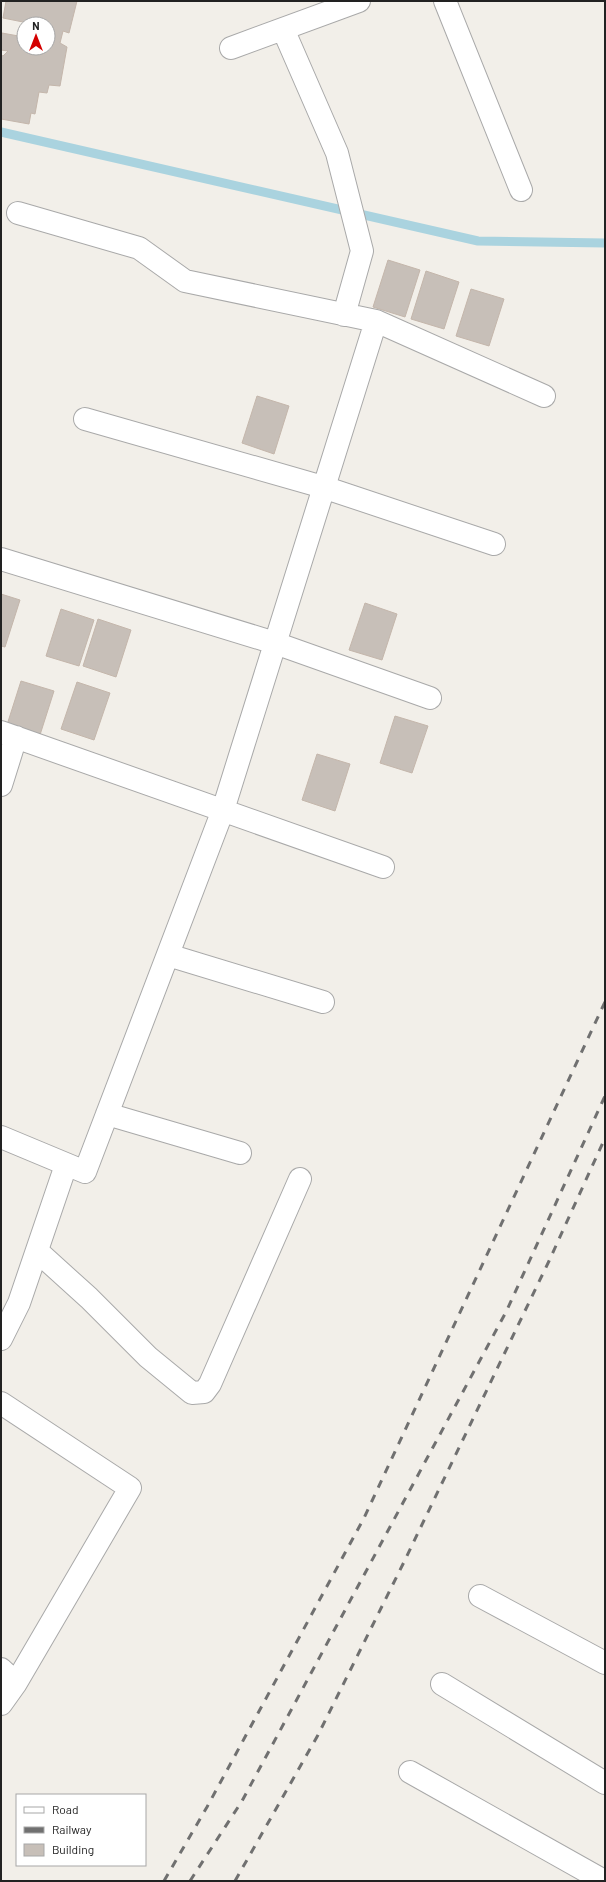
<svg xmlns="http://www.w3.org/2000/svg" width="606" height="1882" viewBox="0 0 606 1882" font-family="Barlow,sans-serif">
<style>
.lines{fill:none;stroke-linecap:round;stroke-linejoin:round}
.stream{stroke:#aad3df;stroke-width:9}
.building{fill:#c7bfb8;stroke:#c4b6ab}
.street-casing{stroke:#a9a9a9;stroke-width:24}
.street{stroke:#fff;stroke-width:22}
.rail{stroke:#707070;stroke-width:3;stroke-dasharray:8 8;stroke-linecap:butt}
</style>
<rect width="100%" height="100%" fill="#f2efe9"/>
<g class="lines">
<path class="stream" d="M1,132L478,241L605,243"/>
</g>
<path class="building" d="M6,1H77L69,33L63,31L60,43L67,47L60,86L49,85L47,93L39,92L35,114L31,113L29,124L1,119V55L3,56L8,51L1,50V38L2,33L24,37V48H48V24H33L3,18Z
M388,260L420,270L405,317L373,307Z
M426,271L459,282L444,329L411,319Z
M471,289L504,299L489,346L456,336Z
M257,396L289,406L274,454L242,443Z
M1,594L20,600L5,647L1,646Z
M365,603L397,614L382,660L349,650Z
M61,609L94,620L79,666L46,656Z
M98,619L131,630L116,677L83,666Z
M21,681L54,691L39,738L6,728Z
M77,682L110,693L94,740L61,729Z
M395,716L428,726L412,773L380,763Z
M317,754L350,764L335,811L302,800Z"/>
<g class="lines">
<defs>
<path id="street" d="M445,1L521,190
M283,29L337,153L362,251L344,315
M231,48L359,1
M376,321L544,396
M85,419L323,487L494,544
M1,559L275,643L430,698
M1,732L383,867
M1,785L16,737
M168,955L323,1002
M107,1114L240,1153
M1,1137L85,1172L223,810L376,321L185,281L139,248L18,213
M37,1251L89,1298L148,1357L192,1393L204,1392L210,1384L300,1179
M1,1339L19,1303L66,1165
M1,1403L130,1488L16,1683
M480,1596L605,1663
M1,1669L16,1683L1,1704
M442,1684L605,1783
M410,1772L604,1881"/>
</defs>
<use href="#street" class="street-casing"/>
<use href="#street" class="street"/>
<path class="rail" d="M164,1881L207,1807L364,1518L605,1002
M190,1881L242,1801L506,1312L605,1096
M235,1881L318,1735L403,1564L549,1261L605,1138"/>
</g>
<rect width="606" height="1882" fill="none" stroke="#222222" stroke-width="4"/>
<rect x="16" y="1794" width="130" height="72" fill="#ffffff" stroke="#a7a7a7"/>
<rect x="24" y="1807" width="20" height="6" fill="#ffffff" stroke="#a7a7a7"/>
<text x="52" y="1814" font-size="12" fill="#222222">Road</text>
<rect x="24" y="1827" width="20" height="6" fill="#707070" stroke="#a7a7a7"/>
<text x="52" y="1834" font-size="12" fill="#222222">Railway</text>
<rect x="24" y="1844" width="20" height="12" fill="#c7bfb8" stroke="#a7a7a7"/>
<text x="52" y="1854" font-size="12" fill="#222222">Building</text>
<g transform="translate(36 36)"><circle r="19" fill="#ffffff" stroke="#a7a7a7"/>
<path d="M0-3L7 15L0 10L-7 15Z" fill="#d40000"/>
<text y="-6" font-size="11" font-weight="bold" text-anchor="middle" fill="#222222">N</text>
</g>
</svg>
